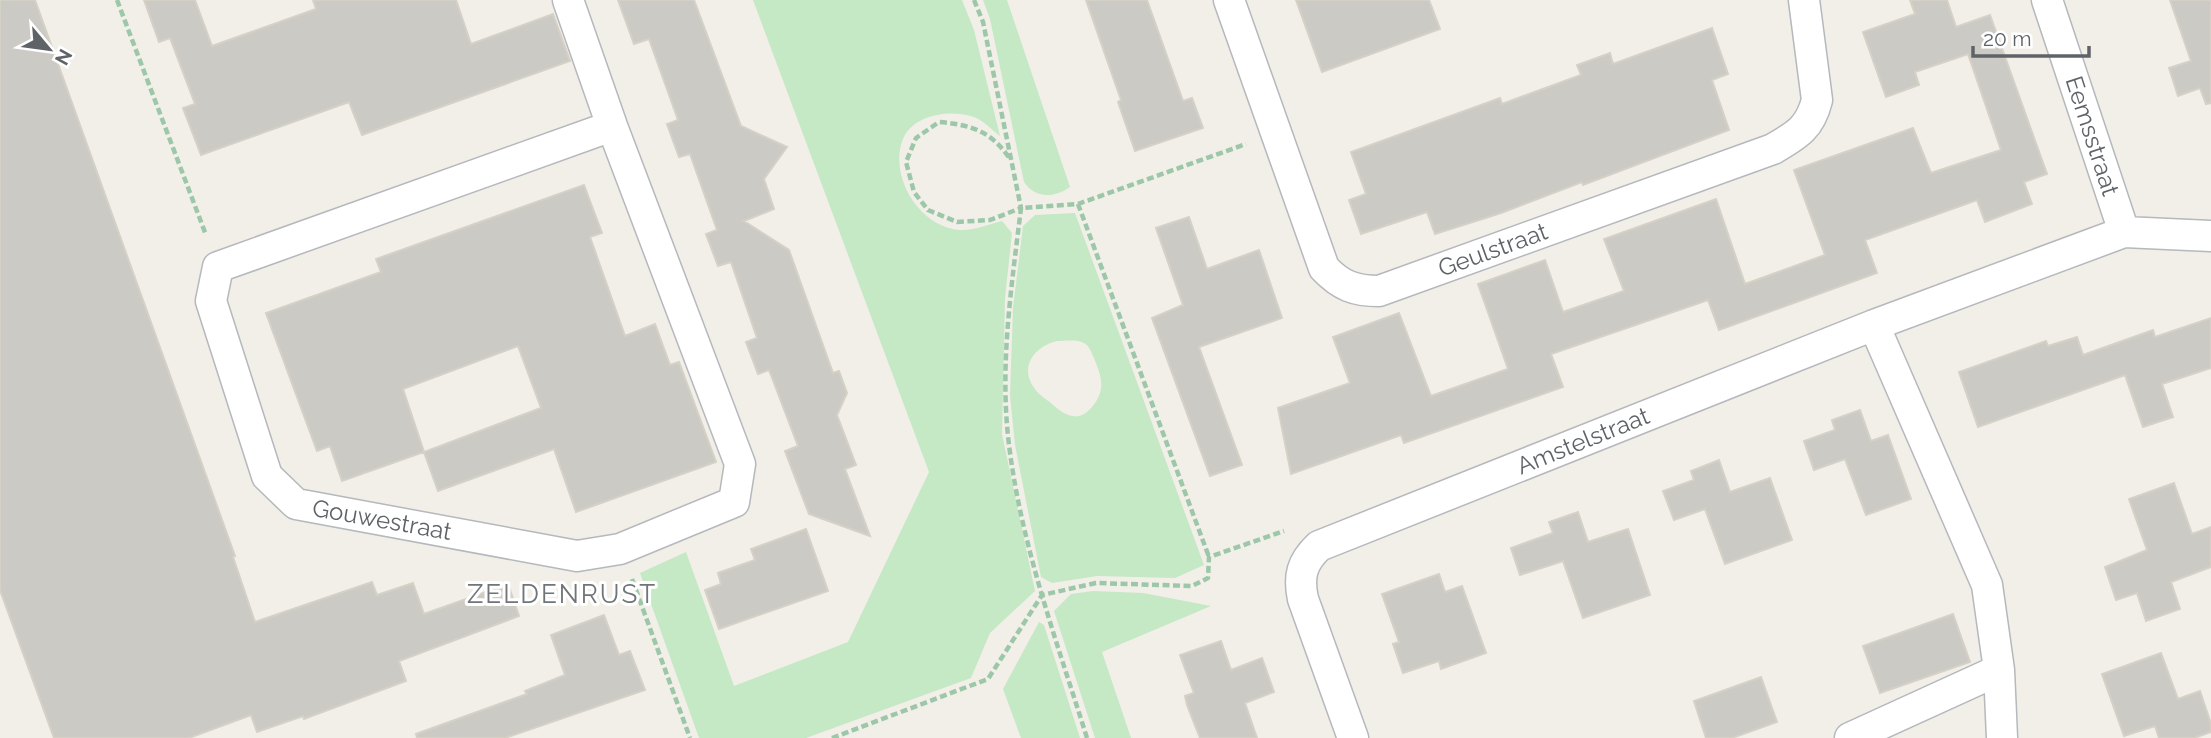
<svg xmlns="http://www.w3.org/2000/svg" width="2211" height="738" viewBox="0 0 2211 738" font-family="Raleway,sans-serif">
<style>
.green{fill:#c5e8c5;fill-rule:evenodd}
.building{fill:#cccac5;stroke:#d6d1c6;stroke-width:2}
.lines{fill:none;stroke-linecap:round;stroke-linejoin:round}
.street-casing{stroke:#b5b8bc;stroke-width:33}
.path{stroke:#9cc7a9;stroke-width:4.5;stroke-dasharray:7 3.5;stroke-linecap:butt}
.street{stroke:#fff;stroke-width:30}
.labels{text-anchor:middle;stroke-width:6;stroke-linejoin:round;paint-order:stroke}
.street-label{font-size:24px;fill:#5f6368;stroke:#fff}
.neighbourhood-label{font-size:26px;letter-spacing:2px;fill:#70757a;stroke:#fff}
</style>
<rect width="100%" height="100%" fill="#f1efe8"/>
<path class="green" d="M753,0H962L974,30L1000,136C992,130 983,120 974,117C952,109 913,114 903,139C888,176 920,228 960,230C973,231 990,224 1002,221L1012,233L1005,298L1002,434L1035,591L990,633L971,678L806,738H699L640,573L686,552L734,686L848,642L929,472Z
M983,0H1007L1070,187C1054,198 1036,199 1024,182L990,19Z
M1075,213L1204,565L1175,578L1097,576L1052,583L1041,577L1015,445L1010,395L1013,308L1023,226L1035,215ZM1057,341C1065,341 1077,339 1084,343C1089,346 1091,351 1093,356C1101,375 1107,389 1092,407C1078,424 1064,415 1051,403C1046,399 1039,395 1035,389C1018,367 1035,346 1057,341Z
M1093,591L1143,593L1211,606L1102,652L1131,738H1095L1054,611L1071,594Z
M1039,622L1044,625L1080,738H1021L1003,689Z"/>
<path class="building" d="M0,0H35L235,556L233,557L255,622L372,582L377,595L413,583L424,614L508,584L519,616L399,661L406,681L304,719L303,716L257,732L251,715L189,738H54L0,590Z
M144,0H195L212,46L316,9L313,0H456L471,44L553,14L570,61L362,135L349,102L201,155L183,108L195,104L170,38L159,42Z
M618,0H694L741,126L787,147L764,179L774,209L744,221L789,250L833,373L839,371L847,393L837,415L856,465L845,469L870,536L809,514L785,451L798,446L769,370L758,374L746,342L757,338L731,262L718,266L706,234L717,230L690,154L679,157L667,124L678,120L649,39L634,44Z
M1086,0H1147L1183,101L1192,98L1203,128L1135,151L1118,102L1121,100Z
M1296,0H1429L1440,29L1322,72Z
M1910,0H1947L1956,27L1990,15L2047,174L2024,182L2032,204L1985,222L1977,200L1865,240L1877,273L1719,330L1708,300L1551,354L1563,387L1404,443L1401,435L1291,474L1278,408L1350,383L1333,337L1399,313L1431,396L1508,369L1478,284L1545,260L1563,312L1624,291L1604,239L1716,199L1745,284L1825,255L1794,170L1913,128L1931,173L2001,150L1968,54L1915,72L1919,85L1886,97L1863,32L1915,14Z
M2170,0H2211V103L2206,104L2200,88L2178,96L2169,68L2191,61Z
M1712,28L1728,74L1712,80L1729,130L1583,185L1582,182L1501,213L1435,234L1427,212L1361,234L1349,200L1366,194L1351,152L1500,98L1502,104L1581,75L1577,65L1610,53L1613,64Z
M584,185L602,233L590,237L625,336L655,324L670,365L679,362L716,462L576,512L554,449L438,491L424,452L541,408L518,346L403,389L424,452L342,481L330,446L317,451L266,313L381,272L376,259Z
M1189,217L1207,269L1259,250L1282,318L1199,347L1242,465L1210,476L1152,318L1183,305L1156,228Z
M2211,318V368L2162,384L2173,417L2143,427L2125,375L1978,427L1959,372L2046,341L2048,346L2077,337L2083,355L2153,330L2155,337Z
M1860,410L1871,441L1888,435L1911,499L1866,515L1845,459L1814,470L1804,441L1835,430L1832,420Z
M1719,460L1730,492L1770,478L1792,540L1725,564L1705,509L1674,520L1663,491L1694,480L1691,471Z
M2174,483L2192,534L2211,527V567L2171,582L2180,609L2146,621L2137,593L2116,600L2105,567L2147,550L2129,499Z
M1578,512L1588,542L1628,529L1650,595L1583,618L1563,561L1520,575L1511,548L1553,533L1549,522Z
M806,529L828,591L719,629L705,590L721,584L718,573L755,560L751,549Z
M1439,574L1445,592L1462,586L1486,653L1441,669L1439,661L1403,673L1393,644L1399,642L1382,594Z
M1953,614L1970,662L1880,693L1863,646Z
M604,615L619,655L630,651L645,690L505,738H417L416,734L527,694L525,691L565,675L551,635Z
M1221,641L1231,670L1262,658L1274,692L1245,703L1257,738H1200L1187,705L1185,696L1194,693L1180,655Z
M2161,653L2178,699L2200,691L2211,724V732L2194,738H2159L2155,726L2124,736L2102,674Z
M1761,677L1777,722L1732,738H1706L1694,701Z"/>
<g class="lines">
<defs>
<path id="street" d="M568,0L612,126L740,464L734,502L620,549L577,556L296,504L267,476L211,301L218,267L612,126
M1229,0L1324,268C1341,286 1355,291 1379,291L1773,149C1797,135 1810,128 1817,100L1804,0
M2047,0L2124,232
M1874,325L1987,585L1999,670
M1353,738L1303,599C1298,576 1302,562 1319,546L1874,325L2124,232L2211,236
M1850,738L1999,670L2002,738"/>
</defs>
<use href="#street" class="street-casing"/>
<path class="path" d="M117,0L206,235
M974,0L983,22L1021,208L990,220L957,222L928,210L914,192L906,162L916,138L939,122C972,125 991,131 1010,159
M1078,204L1209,557
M632,579L690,738
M832,738L988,679L1042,595L1096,583L1192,586L1208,578L1209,557L1284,531
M1087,738C1056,639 1019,539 1008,436C1000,360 1012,283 1021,208L1078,204L1246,144"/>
<use href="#street" class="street"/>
</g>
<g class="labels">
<g class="street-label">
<text transform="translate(2092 136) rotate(72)" y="8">Eemsstraat</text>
<text transform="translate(1493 250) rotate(-20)" y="8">Geulstraat</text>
<text transform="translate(1583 441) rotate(-22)" y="8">Amstelstraat</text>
<text transform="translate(382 520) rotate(10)" y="8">Gouwestraat</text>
</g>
<g class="neighbourhood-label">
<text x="562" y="603">ZELDENRUST</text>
</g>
</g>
<g transform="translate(49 49) rotate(119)" stroke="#ffffff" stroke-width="5" paint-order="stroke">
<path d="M0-5L12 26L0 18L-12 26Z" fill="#5f6368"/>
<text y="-10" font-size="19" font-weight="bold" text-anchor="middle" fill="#5f6368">N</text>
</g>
<path d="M1973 46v10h116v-10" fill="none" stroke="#5f6368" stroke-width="3.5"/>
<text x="1983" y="46" font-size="21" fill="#5f6368" stroke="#ffffff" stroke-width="5" paint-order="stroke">20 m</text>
</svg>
